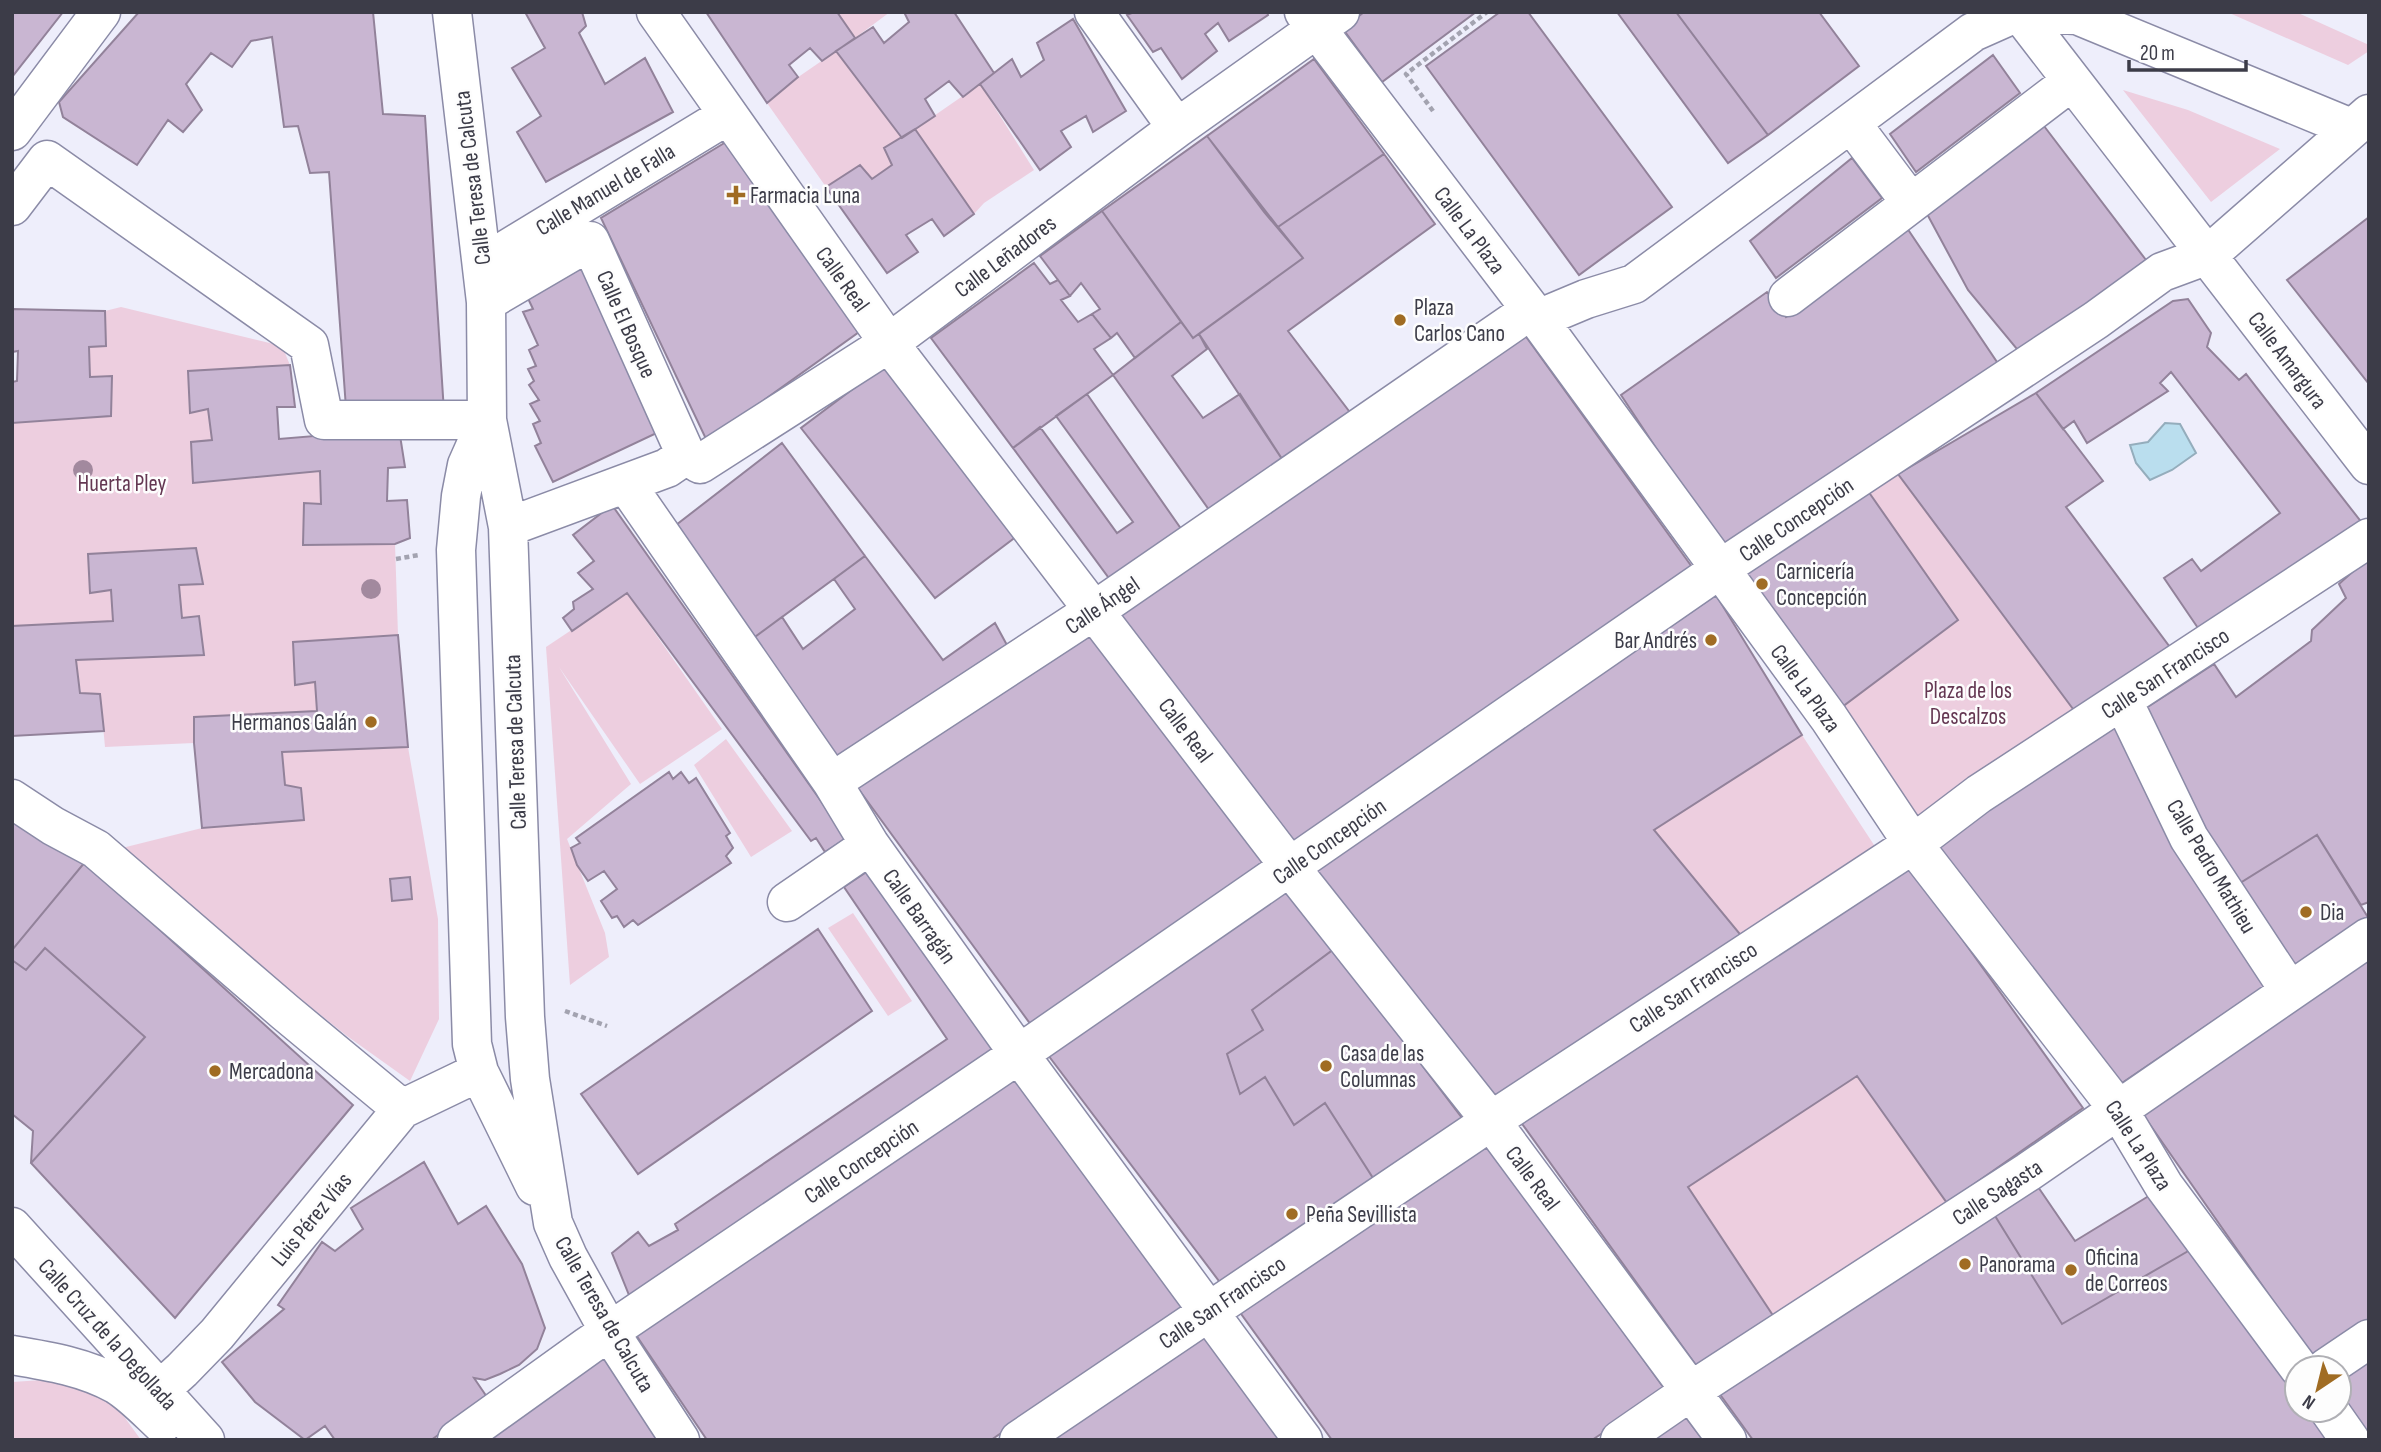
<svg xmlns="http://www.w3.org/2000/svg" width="2381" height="1452" viewBox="0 0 2381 1452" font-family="'Sofia Sans Condensed',sans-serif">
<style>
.green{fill:#edcedf}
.water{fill:#badeee;stroke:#94adbc;stroke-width:2}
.building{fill:#c9b6d2;stroke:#92829a;stroke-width:2}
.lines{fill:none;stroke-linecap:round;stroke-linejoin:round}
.minor-casing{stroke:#8b8ba7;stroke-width:41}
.path{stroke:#a3a3b0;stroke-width:4.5;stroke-dasharray:5 3.5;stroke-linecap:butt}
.minor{stroke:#fff;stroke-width:38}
.tree{fill:#a2899e}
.poi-dot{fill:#a06c23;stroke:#fdfdfd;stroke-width:2.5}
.labels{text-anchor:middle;stroke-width:5;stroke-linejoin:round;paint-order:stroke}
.street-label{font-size:23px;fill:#3c3c48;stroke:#fdfdfd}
.poi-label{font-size:23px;fill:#3c3c48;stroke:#fdfdfd;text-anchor:start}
.park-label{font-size:23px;fill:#643752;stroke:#fdfdfd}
</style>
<rect width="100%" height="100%" fill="#eeeefb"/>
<path class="green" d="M837,12H890L855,38Z
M2227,12H2296L2369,45V51L2348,65Z
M836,51L902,138L892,165L872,179L860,165L826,187L767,103L778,91Z
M980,84L1034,170L984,203L974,214L915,129Z
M2123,90L2188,110L2280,149L2211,202Z
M121,307L282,346L290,365L188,371L190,412L208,409L212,440L191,443L193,482L320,471L321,504L304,503L303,545L395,544L398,635L294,642L296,685L315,682L317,711L195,717L194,743L105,747L100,694L81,693L76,660L204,655L199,616L182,618L179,585L202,584L196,548L89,554L91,593L111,590L113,621L12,626V423L111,415L112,376L90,377L89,347L105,311Z
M1898,474L2076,713L1917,831L1838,710L1958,620L1868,491Z
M627,593L722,729L640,784L559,667L631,784L567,839L605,933L609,957L570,985L546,647Z
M1802,735L1876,848L1744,939L1654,830Z
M726,739L792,831L751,857L694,765Z
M408,747L438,919L439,1019L410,1081L347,1036L114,850L202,828L304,820L301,788L285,785L282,752Z
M853,913L912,1001L888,1016L828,928Z
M1857,1076L1947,1203L1774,1317L1688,1187Z
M58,1379L115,1404L141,1440H12V1382Z"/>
<path class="water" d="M2165,423L2180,424L2196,453L2172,470L2150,480L2136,463L2130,445L2148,442Z"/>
<path class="building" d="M12,12H63L12,77Z
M139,12H373L383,114L425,116L444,412L346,408L329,172L310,173L298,126L284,127L272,37L251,41L232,67L211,53L186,84L202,110L183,132L168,120L137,165L63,117L59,102Z
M525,12H582L586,26L579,33L605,84L645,58L673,112L546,182L517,132L541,116L512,68L545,48Z
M706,12H837L855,38L822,61L810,48L789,65L798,77L767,103Z
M904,12H954L994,73L963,97L949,81L925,99L935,116L902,138L836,51L873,27L884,43L909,22Z
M1134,12H1267L1268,15L1229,41L1218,23L1205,34L1217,51L1182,79L1161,48L1153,52L1127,15Z
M1364,12H1476L1382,82L1343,29Z
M1500,12H1528L1672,207L1579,275L1426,66Z
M1617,12H1676L1768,135L1728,163Z
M1676,12H1819L1859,66L1768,135Z
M1073,19L1126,111L1093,132L1086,116L1061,131L1071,147L1040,170L980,84L1012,59L1021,77L1044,60L1037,43Z
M1993,55L2020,93L1916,172L1890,134Z
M1314,59L1384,154L1278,227L1207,136Z
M2044,126L2146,260L2021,354L1968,290L1926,212Z
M915,129L974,214L944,236L932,219L906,235L918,252L887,273L826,187L860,165L872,179L892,165L884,148Z
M1207,136L1264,212L1303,258L1193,338L1102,211Z
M726,142L866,327L707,441L601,218Z
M1384,154L1435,224L1288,331L1352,415L1284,462L1199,334L1303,258L1278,227Z
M1852,158L1882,198L1776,278L1750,241Z
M1102,211L1181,322L1135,358L1117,333L1111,338L1092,314L1100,309L1081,283L1070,296L1040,256Z
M2369,217V384L2287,280Z
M1907,228L2001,368L1722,548L1621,395L1767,292L1786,317Z
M585,263L663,430L553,482L535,446L541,443L533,424L540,421L530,404L539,400L529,385L534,381L528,369L536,366L529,350L538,345L523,312L533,309L524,290Z
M1034,263L1050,284L1058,280L1070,296L1061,300L1078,322L1092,314L1111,338L1094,349L1113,375L1013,448L931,338Z
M2188,299L2211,333L2207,347L2239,380L2246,374L2366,528L2202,634L2164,578L2192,559L2201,571L2280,513L2171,372L2160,383L2168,391L2087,443L2074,421L2063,429L2036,393L2173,301Z
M12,309L105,311L106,346L89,347L90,377L112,376L111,416L12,423V382L17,381L18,351L12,352Z
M1181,322L1193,338L1199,334L1207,349L1172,376L1203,418L1240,394L1284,462L1212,514L1113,375Z
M1522,331L1692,567L1294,841L1116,611Z
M886,364L1017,536L935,598L801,428Z
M290,365L295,407H277L279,439L399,429L405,467L388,468L387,501L407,500L410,538L395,544L303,545L304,503L321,504L320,471L193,483L191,442L212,440L208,409L190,413L188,371Z
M2036,393L2103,481L2066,507L2175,654L2076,713L1898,474Z
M1087,394L1184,533L1114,585L1013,448L1040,427L1117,533L1133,522L1056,416Z
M782,443L865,556L744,645L667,532Z
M1868,491L1958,620L1838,710L1741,576Z
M612,505L847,838L825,852L816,838L811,841L627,593L572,631L563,618L574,609L573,602L593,589L578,573L594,561L573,535Z
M196,548L203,584L179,585L182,618L199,616L204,655L76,660L80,693L100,694L104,731L12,736V626L113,621L111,590L90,593L88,554Z
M865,556L943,660L995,623L1008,647L834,763L744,645L782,617L803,649L855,609L834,579Z
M2369,557V902L2361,905L2317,835L2232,888L2140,712L2214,664L2236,697L2311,641L2312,630L2346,598L2339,584Z
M1716,595L1802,735L1654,830L1744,939L1497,1098L1316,870Z
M1093,628L1268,858L1034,1029L857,787Z
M398,635L408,747L282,752L285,785L301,788L304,820L202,828L194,743V717L317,711L315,682L295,685L293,642Z
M2121,718L2271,982L2119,1085L1933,839Z
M669,772L673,779L681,772L689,783L696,778L730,833L726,836L733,848L726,856L731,863L638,925L633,920L624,927L617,916L612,918L601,901L617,889L604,871L588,881L577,865L571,848L580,843L576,838Z
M12,818L85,862L353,1105L175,1318L31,1163L33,1131L12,1114Z
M2317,835L2369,919L2291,980L2232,888Z
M85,862L353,1105L175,1318L31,1163L145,1037L45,948L26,970L12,960V950Z
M1907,862L2083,1108L1947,1203L1857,1076L1688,1187L1774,1317L1698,1368L1520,1121Z
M871,869L1001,1048L631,1300L612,1253L638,1232L649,1246L678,1230L675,1224L947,1039L844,887Z
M410,877L412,899L392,901L390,879Z
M1287,881L1334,949L1252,1010L1263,1030L1227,1054L1240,1094L1265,1077L1294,1125L1325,1103L1373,1178L1222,1285L1048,1055Z
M818,929L872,1011L638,1174L581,1094Z
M1334,949L1462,1118L1373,1178L1325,1103L1294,1125L1265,1077L1240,1094L1227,1054L1263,1030L1252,1010Z
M2369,958V1324L2315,1361L2139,1109Z
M1017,1069L1188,1305L991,1440H707L634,1332Z
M1487,1142L1666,1391L1592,1440H1332L1239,1311Z
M424,1162L458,1224L486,1206L522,1264L545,1328L537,1349L519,1365L500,1374L485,1380L474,1378L489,1400L431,1440H335L325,1426L305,1440L255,1402L222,1362L284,1309L278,1305L322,1242L335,1251L363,1229L351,1208Z
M2034,1181L2075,1241L2152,1194L2190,1250L2062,1324L1992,1211Z
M1992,1211L2062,1324L2190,1250L2297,1397V1410H2307L2328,1440H1753L1719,1393Z
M1207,1329L1287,1440H1046Z
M604,1355L661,1440H480Z
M2369,1358V1437L2339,1397V1378Z
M1684,1415L1703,1440H1649Z"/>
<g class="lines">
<defs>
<path id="minor" d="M452,12L486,302L487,420L508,527L525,1017L530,1079L553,1223L568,1257L609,1331L680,1440
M656,12L889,343L1290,867L1491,1121L1727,1440
M1094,12L1177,128
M1304,12L1535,315L1829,718L1913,844L2118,1109L2164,1186L2299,1368
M2019,12L2369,465
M2026,12L2077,15L2351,128
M1851,123L1911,203
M12,131L101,12
M12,206L47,160L309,345L324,420H487
M483,264L728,115
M1788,297L2072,81
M486,302L590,241L686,455L667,468L508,527
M487,420L467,465L461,496L456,550L472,1044L479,1072L535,1186
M686,455L700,464L889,343L1177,128L1340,12
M626,484L832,782L870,845L1019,1054L1303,1440
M2123,701L2189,838L2289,990
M832,782L1110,600L1525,314L1543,317L1586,299L1634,284L1973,32L2018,12
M12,799L53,826L96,849L285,1012L402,1109
M787,902L870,845
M12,1227L205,1440
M12,1355C48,1361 85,1367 117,1385C133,1395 148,1411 162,1424
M2326,1368L2369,1339
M160,1390L182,1370L217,1334L402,1109L479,1072
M2329,1410L2350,1440
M457,1440L588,1346L1019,1054L1720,569L2096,320L2162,272L2208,255L2369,114
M1019,1440L1491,1121L1913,844L1979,794L2369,538
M1620,1440L1691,1391L2028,1172L2369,937"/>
</defs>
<use href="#minor" class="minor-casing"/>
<path class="path" d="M1433,111L1406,74L1487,12
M396,559L419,555
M565,1011L607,1026"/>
<use href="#minor" class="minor"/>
</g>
<g class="tree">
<circle cx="83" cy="470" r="10"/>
<circle cx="371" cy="589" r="10"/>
</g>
<g class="poi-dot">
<path d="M732.5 184.5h7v7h7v7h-7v7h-7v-7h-7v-7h7z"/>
<circle cx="1400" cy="320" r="7"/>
<circle cx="1762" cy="584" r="7"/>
<circle cx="1711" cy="640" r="7"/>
<circle cx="371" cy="722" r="7"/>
<circle cx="2306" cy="912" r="7"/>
<circle cx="1326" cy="1066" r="7"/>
<circle cx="215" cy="1071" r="7"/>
<circle cx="1292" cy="1214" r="7"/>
<circle cx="1965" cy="1264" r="7"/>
<circle cx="2071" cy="1270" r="7"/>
</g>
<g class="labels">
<g class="street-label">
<text transform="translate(472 178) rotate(-97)" y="8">Calle Teresa de Calcuta</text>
<text transform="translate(605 189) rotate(-31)" y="8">Calle Manuel de Falla</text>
<text transform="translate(1470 230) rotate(53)" y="8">Calle La Plaza</text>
<text transform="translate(1005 256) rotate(-37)" y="8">Calle Leñadores</text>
<text transform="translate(843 279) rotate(54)" y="8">Calle Real</text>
<text transform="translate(627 324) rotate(66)" y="8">Calle El Bosque</text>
<text transform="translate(2288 360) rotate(53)" y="8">Calle Amargura</text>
<text transform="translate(1796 519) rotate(-34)" y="8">Calle Concepción</text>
<text transform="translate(1102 605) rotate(-34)" y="8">Calle Ángel</text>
<text transform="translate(2165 673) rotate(-33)" y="8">Calle San Francisco</text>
<text transform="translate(1806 688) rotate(54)" y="8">Calle La Plaza</text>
<text transform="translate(1186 730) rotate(53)" y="8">Calle Real</text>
<text transform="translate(515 742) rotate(-92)" y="8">Calle Teresa de Calcuta</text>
<text transform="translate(1329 841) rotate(-35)" y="8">Calle Concepción</text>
<text transform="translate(2212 866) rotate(59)" y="8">Calle Pedro Mathieu</text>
<text transform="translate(920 916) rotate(55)" y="8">Calle Barragán</text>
<text transform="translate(1693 987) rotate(-33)" y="8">Calle San Francisco</text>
<text transform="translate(2139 1145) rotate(57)" y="8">Calle La Plaza</text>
<text transform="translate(861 1161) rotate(-34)" y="8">Calle Concepción</text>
<text transform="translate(1533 1178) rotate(53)" y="8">Calle Real</text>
<text transform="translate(1997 1192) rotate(-33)" y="8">Calle Sagasta</text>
<text transform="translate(311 1219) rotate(-51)" y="8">Luis Pérez Vías</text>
<text transform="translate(1222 1302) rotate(-34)" y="8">Calle San Francisco</text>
<text transform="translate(605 1314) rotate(60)" y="8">Calle Teresa de Calcuta</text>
<text transform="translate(108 1334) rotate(48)" y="8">Calle Cruz de la Degollada</text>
</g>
<g class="poi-label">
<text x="750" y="203">Farmacia Luna</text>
<text x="1414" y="315">Plaza<tspan x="1414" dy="26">Carlos Cano</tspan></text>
<text x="1776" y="579">Carnicería<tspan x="1776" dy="26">Concepción</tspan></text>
<text x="1697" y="648" text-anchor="end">Bar Andrés</text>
<text x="357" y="730" text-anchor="end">Hermanos Galán</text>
<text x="2320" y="920">Dia</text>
<text x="1340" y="1061">Casa de las<tspan x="1340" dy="26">Columnas</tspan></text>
<text x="229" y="1079">Mercadona</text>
<text x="1306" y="1222">Peña Sevillista</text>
<text x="2085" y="1265">Oficina<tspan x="2085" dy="26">de Correos</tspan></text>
<text x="1979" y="1272">Panorama</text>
</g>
<g class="park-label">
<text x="122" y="491">Huerta Pley</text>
<text x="1968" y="698">Plaza de los<tspan x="1968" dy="26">Descalzos</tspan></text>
</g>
</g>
<rect width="2381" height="1452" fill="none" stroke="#3c3c48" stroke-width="28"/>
<g transform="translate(2318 1389) rotate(215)"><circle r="33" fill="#fdfdfd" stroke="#b0b0b5" stroke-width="2"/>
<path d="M0-5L12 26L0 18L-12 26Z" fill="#a06c23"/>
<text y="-10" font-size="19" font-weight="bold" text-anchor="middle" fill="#3c3c48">N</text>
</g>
<path d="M2129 60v10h117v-10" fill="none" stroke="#3c3c48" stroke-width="3.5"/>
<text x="2140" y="60" font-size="21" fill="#3c3c48" stroke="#fdfdfd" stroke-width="5" paint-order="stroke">20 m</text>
</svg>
